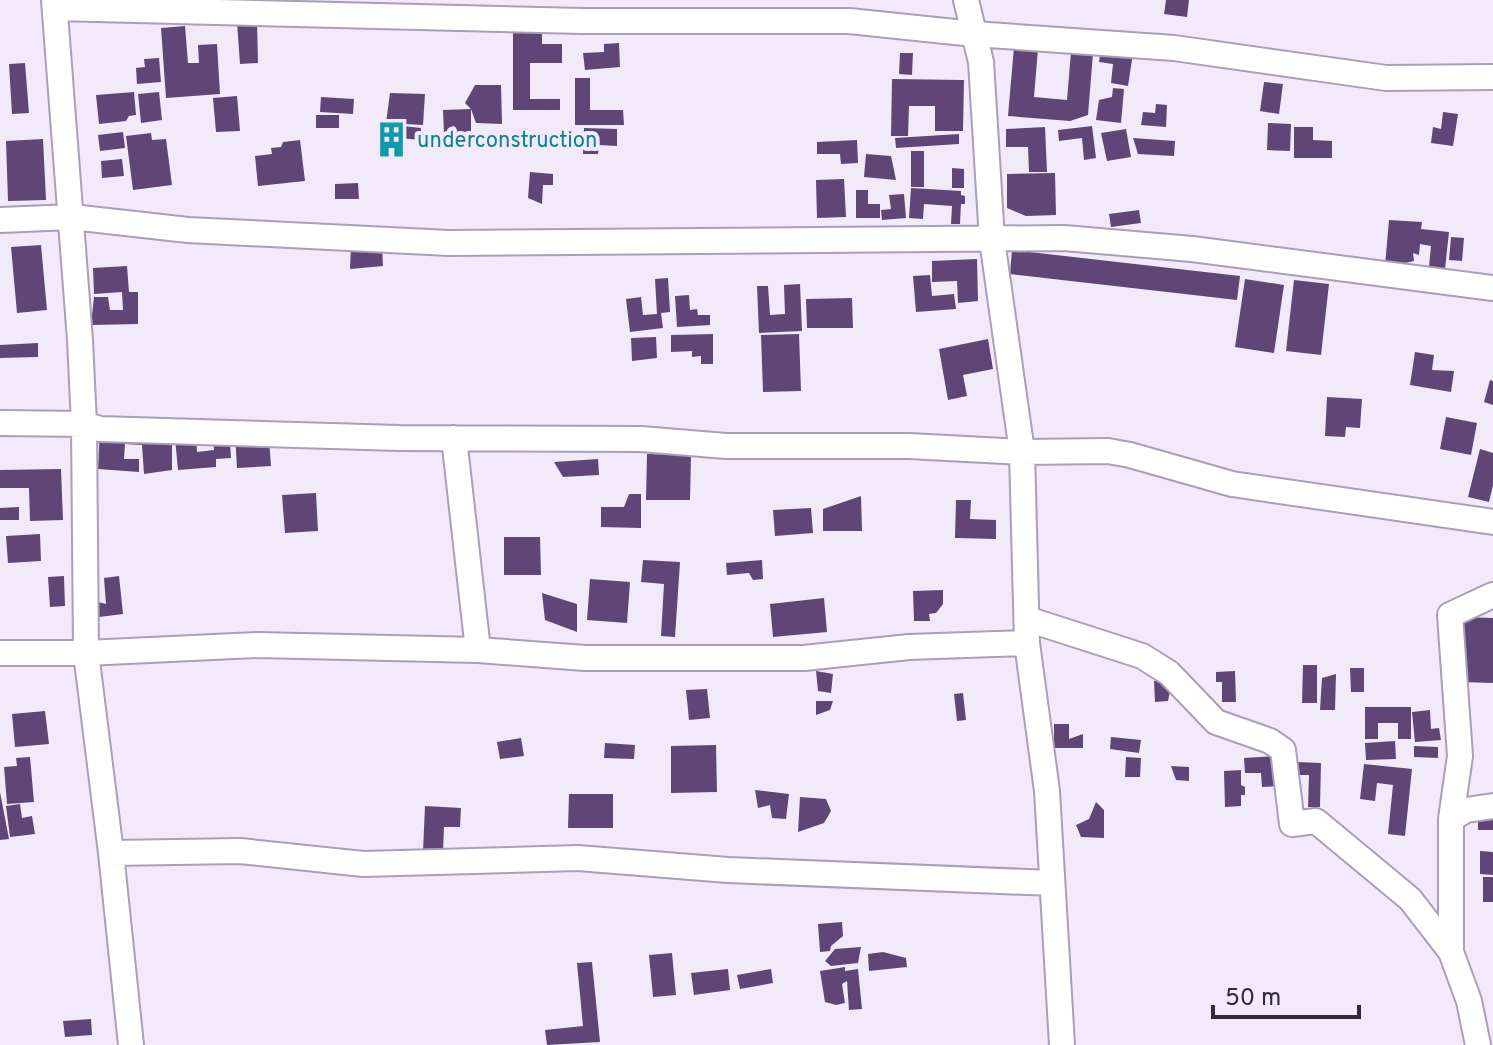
<svg xmlns="http://www.w3.org/2000/svg" width="1493" height="1045" viewBox="0 0 1493 1045" font-family="Overpass,sans-serif">
<style>
.building{fill:#5f4677}
.lines{fill:none;stroke-linecap:round;stroke-linejoin:round}
.minor-casing{stroke:#aa9eb8;stroke-width:28}
.minor{stroke:#fff;stroke-width:24}
.labels{text-anchor:middle;stroke-width:8;stroke-linejoin:round;paint-order:stroke}
.culture-label{font-size:22px;fill:#0d838f;stroke:#f2eafb;text-anchor:start}
</style>
<rect width="100%" height="100%" fill="#f2eafb"/>
<path class="building" d="M1166,0H1189L1187,17L1164,14Z
M257,20L258,63L240,64L237,22Z
M185,26L188,63H199L198,45L217,44L220,94L166,98L161,28Z
M513,31H542V44H562V63H530V99H560V110H513Z
M1015,35L1039,37L1034,97L1067,100L1072,40L1094,41L1088,115L1070,121L1008,116Z
M619,43L620,67L585,70L583,53L604,52V44Z
M1101,48L1133,53L1128,86L1111,83L1113,64L1099,62Z
M900,53H913L912,75L899,74Z
M159,58L161,82L137,84L136,68L145,67L144,59Z
M25,63L29,113L12,114L9,64Z
M575,78H590V110H623L624,125H575Z
M892,79L964,80L963,131H935V106H909L908,136H891Z
M1264,82L1283,84L1279,114L1260,111Z
M475,85H501L502,124L476,123L471,109L465,103Z
M1113,88L1124,89L1121,123L1096,120L1099,100L1112,97Z
M134,92L136,115L129,116L126,121L99,124L96,95Z
M159,92L162,120L141,123L138,94Z
M390,93L425,94L423,125L386,123Z
M237,96L240,131L216,132L213,98Z
M321,97L354,99L353,114L320,112Z
M1156,104L1167,105L1166,127L1141,125L1143,112L1155,113Z
M471,109V134L444,135L443,110Z
M1443,112L1458,114L1453,146L1431,143L1433,127L1441,129Z
M316,115H339V128H316Z
M1268,123L1291,124L1290,151L1267,150Z
M384,124L421,128L420,140L399,138L397,156L380,153Z
M1092,126L1096,158L1084,160L1082,138L1059,141L1058,130Z
M1045,127L1047,172H1029L1028,147H1006V129Z
M1294,127H1313V140L1332,141V158H1294Z
M584,128L617,129V146L599,145L598,154H583Z
M1126,129L1131,157L1107,161L1101,133Z
M123,132L125,148L100,151L98,135Z
M151,133L152,140L166,139L172,185L133,190L126,136Z
M959,134V144L896,148L895,138Z
M1133,138L1175,141L1174,156L1138,154Z
M43,139L46,200L8,201L6,141Z
M300,140L305,181L258,186L255,156L272,154L271,148L281,147L283,142Z
M857,140L858,163L841,164L840,154H817V142Z
M911,151H924V187H911Z
M866,154L891,156L896,180L864,177Z
M122,159L124,176L102,178L101,161Z
M952,168L964,169V188H952Z
M530,172L553,174V185H543L542,204L528,198Z
M1055,173L1056,215L1026,216L1007,208V174Z
M844,179L846,217L817,218L816,180Z
M358,183L359,199H335V184Z
M911,188L961,191V195L965,196V204H961L960,224H951L952,206L924,204L923,219L909,218Z
M856,190H868V204H880V218H856Z
M904,194L906,218L882,220L881,210L891,209L889,195Z
M1139,210L1141,223L1111,227L1109,214Z
M1389,220L1422,222L1421,229L1449,232L1445,269L1429,267L1431,246L1420,244L1419,255L1413,253L1414,261L1405,263L1406,268L1385,266Z
M1451,237L1464,238L1462,261L1449,260Z
M41,245L47,310L17,313L11,247Z
M382,245L383,266L350,269L351,246Z
M1012,250L1240,276L1237,300L1010,274Z
M977,259L978,301L958,303L957,281L932,282V261Z
M127,266L129,292H138V324L91,325L94,297H108L110,310H123L122,292L94,294L93,268Z
M930,275L932,296L954,294L956,309L916,312L913,276Z
M668,278L670,312L661,313L663,328L630,332L626,299L641,297L643,315L657,314L655,279Z
M1245,279L1284,285L1274,353L1235,347Z
M1294,280L1329,284L1321,355L1286,351Z
M800,284L802,331L759,333L757,286H768L770,315L785,314L784,285Z
M689,295L690,310L697,309L698,315H710V325L677,327L675,296Z
M852,298L853,328H807L806,299Z
M713,334V364H701V356L692,357V351L671,352V335Z
M799,334L801,391L763,392L761,335Z
M656,337L657,358L632,361L631,338Z
M988,339L993,369L963,375L967,396L948,400L939,349Z
M38,343V357L0,358V345Z
M1415,352L1434,355L1432,370L1454,371L1451,392L1410,385Z
M1490,380L1493,381V405L1484,402Z
M1327,397L1362,399L1360,428L1346,427L1345,437L1325,436Z
M1446,417L1477,423L1471,455L1440,449Z
M229,428L231,458L216,459V467L178,470L175,438L196,437L197,452L214,450L212,430Z
M100,429L172,438V470L144,474L142,445L125,444L124,459H139V472L98,469Z
M235,433L269,439L271,466L237,468Z
M1480,449L1493,453V485L1489,502L1468,497Z
M647,454L691,455L690,500H646Z
M598,459L599,475L563,477L554,462Z
M61,469L63,520L30,521L29,488H0V470Z
M316,493L318,531L285,533L282,495Z
M629,494H641V528L601,527V507H624Z
M861,496L862,531H823V509Z
M956,500H971L970,519L996,520V539L955,538Z
M19,507V520H0V508Z
M811,508L813,533L775,536L773,510Z
M40,534L41,561L8,563L6,536Z
M504,537H540L541,575H504Z
M643,560L680,562L675,637L661,636L664,584L641,582Z
M762,560L763,579L753,580L749,573L727,575L726,563Z
M64,576L65,606L50,607L48,577Z
M119,576L123,614L99,617L98,602L106,604L104,578Z
M590,579L630,582L627,623L587,620Z
M943,590V604L936,613L929,614L930,621H914L913,591Z
M542,593L577,604V632L545,620Z
M824,598L827,632L773,637L770,604Z
M1463,617L1493,618V683L1461,682Z
M1303,665H1317V703H1302Z
M1350,668H1364V692H1351Z
M816,671L833,674L831,693L818,691Z
M1235,671L1236,702H1222V682H1216V672Z
M1336,674L1335,710H1320L1322,678Z
M1164,680L1171,687L1168,701L1155,702L1154,681Z
M707,689L710,718L689,720L686,690Z
M963,693L966,720L957,721L954,694Z
M816,701H833L830,710L816,715Z
M1365,707H1411V739H1398V723H1378V739H1365Z
M1430,710L1431,729L1439,728L1441,740L1415,742L1412,712Z
M45,711L49,744L15,747L12,714Z
M1054,724H1069V739L1083,734V748H1054Z
M1111,737L1141,740L1139,753L1110,749Z
M521,738L524,756L500,759L497,742Z
M1395,741L1396,759L1366,760L1365,743Z
M605,743L635,745L634,759L604,758Z
M716,745L717,792L671,793V746Z
M1414,746L1438,747V758L1414,757Z
M1278,756L1279,786L1262,787L1261,773H1245L1244,758Z
M30,757L34,802L7,804L4,767L17,766L16,758Z
M1126,757L1141,758L1140,777H1125Z
M1297,762L1321,763L1320,807H1308L1309,775H1297Z
M1364,764L1412,769L1405,836L1388,834L1393,785L1377,783L1375,801L1360,799Z
M1171,766L1189,767V781L1176,780Z
M1241,770V785L1245,787V795H1241V806L1225,807L1224,771Z
M755,790L789,794L786,819L772,818L770,805L758,808Z
M0,792L9,839L0,840Z
M569,794H613V828H568Z
M800,797L826,799L831,811L824,823L798,832Z
M1096,802L1104,810V838L1081,837L1076,825L1089,819Z
M20,804L22,818L32,816L35,834L10,837L6,806Z
M425,806L461,808L460,827H444L443,852L423,851Z
M1478,813H1493V830H1478Z
M1480,851L1493,852V875L1480,874Z
M1483,877H1493V902H1483Z
M842,922L843,936L831,946L830,951L820,952L818,924Z
M861,947L858,963L831,966L825,961L835,949Z
M883,952L906,958L907,967L869,971L868,954Z
M672,953L676,995L653,997L649,955Z
M592,962L600,1042L547,1045L545,1030L583,1026L577,963Z
M845,967V971L858,969L862,1009L849,1010L847,981L842,984L845,1003L836,1005L825,1002L820,971Z
M728,969L730,990L694,995L691,973Z
M771,969L773,983L740,989L737,975Z
M91,1019L92,1035L65,1037L63,1021Z"/>
<g class="lines">
<defs>
<path id="minor" d="M54,0L80,340L84,424L86,653L111,853L131,1045
M966,0L981,62L992,240L1022,452L1027,643L1047,791L1062,1045
M55,8L583,21H849L974,34L1174,48L1386,78L1493,77
M0,220L72,217L188,230L449,243L1064,238L1192,249L1493,288
M0,423L84,424L100,429L399,438L641,439L726,446H909L1022,452L1108,451L1130,455L1232,484L1493,522
M454,438L478,650
M1027,619L1142,656L1169,673L1216,722L1270,741L1283,750L1292,824L1316,821L1410,899L1451,952L1469,1001L1478,1045
M0,653H86L258,645L478,650L585,658H804L909,647L1027,643
M1451,819L1466,810L1493,806
M111,853L240,851L363,864L578,858L728,870L1052,883
M1451,952V819L1460,756L1450,615L1493,595"/>
</defs>
<use href="#minor" class="minor-casing"/>
<use href="#minor" class="minor"/>
</g>
<defs>
<symbol id="building-bare" viewBox="-9 -9 18 18"><path d="M-4-6H4V6H1V3H-1V6H-4ZM-2.5-4.3h1.7v1.8h-1.7ZM.8-4.3h1.7v1.8H.8ZM-2.5-1h1.7V.8h-1.7ZM.8-1h1.7V.8H.8Z" fill="#0f9aa8" stroke="#f2eafb" stroke-width="2.5" paint-order="stroke"/></symbol>
</defs>
<g fill-rule="evenodd">
<use href="#building-bare" x="366" y="114" width="51" height="51"/>
</g>
<g class="labels">
<g class="culture-label">
<text x="417" y="147">underconstruction</text>
</g>
</g>
<path d="M1213 1005v12h146v-12" fill="none" stroke="#302b36" stroke-width="4"/>
<text x="1225" y="1005" font-size="24" fill="#302b36" stroke="#f2eafb" stroke-width="6" paint-order="stroke">50 m</text>
</svg>
